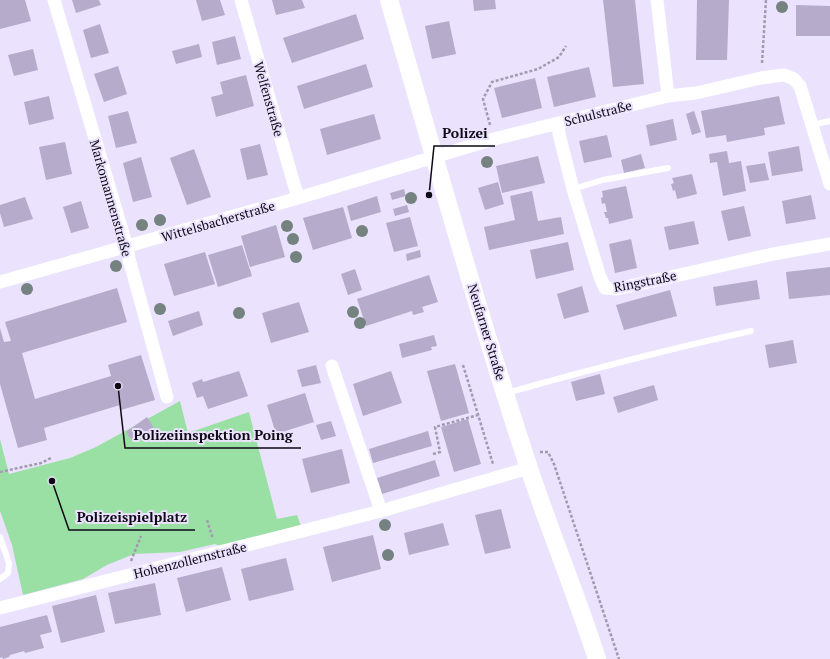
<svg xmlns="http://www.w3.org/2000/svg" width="830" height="659" viewBox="0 0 830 659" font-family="'PT Serif',serif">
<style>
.green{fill:#9ae0a4}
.building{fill:#b6abcb}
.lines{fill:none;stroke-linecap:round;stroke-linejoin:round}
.path{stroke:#a19ab0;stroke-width:2.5;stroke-dasharray:3 2;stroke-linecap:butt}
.lane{stroke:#fff;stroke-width:6}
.street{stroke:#fff;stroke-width:13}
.secondary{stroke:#fff;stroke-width:18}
.tree{fill:#748280}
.labels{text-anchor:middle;stroke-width:4;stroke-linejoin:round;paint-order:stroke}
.street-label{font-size:13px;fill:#0d0914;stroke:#ebe2fd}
.leader{fill:none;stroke:#0d0914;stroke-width:1.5}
.callout-dot{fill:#0d0914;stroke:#ebe2fd;stroke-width:1.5}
.callout-label{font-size:14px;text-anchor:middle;font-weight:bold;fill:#0d0914;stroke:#ebe2fd;stroke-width:4;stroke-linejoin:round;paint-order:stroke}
</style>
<rect width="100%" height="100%" fill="#ebe2fd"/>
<path class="green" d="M180,401L188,433L249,412L277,519L297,515L301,526L222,547L215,544L180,552L134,554L107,565L83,579L23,595L12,545L0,511V439L9,474L70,458L96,447Z"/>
<path class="building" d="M0,0H25L31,21L0,29Z
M72,0H99L101,5L76,13Z
M196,0H220L225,15L202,21Z
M272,0H302L305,8L276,15Z
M473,0H495L496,9L474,11Z
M603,0H635L644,84L613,87Z
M697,0H729L727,60H696Z
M796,5L830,6V36H796Z
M356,14L364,39L292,63L283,38Z
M449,21L456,54L432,59L425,26Z
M100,24L109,53L91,58L83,30Z
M235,36L241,59L217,65L212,42Z
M199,44L202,57L176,64L172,51Z
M33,49L38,70L14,76L8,55Z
M366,64L373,87L304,109L297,86Z
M118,66L127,94L104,102L94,74Z
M589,67L596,97L554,107L547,77Z
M246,75L254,106L216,117L211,97L223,94L220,82Z
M535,78L542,108L502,118L494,88Z
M49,96L54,119L29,125L24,102Z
M779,96L785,124L764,128L765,135L727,142L726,135L706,138L701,111Z
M128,111L137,143L116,148L108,116Z
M694,111L701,132L692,135L686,114Z
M374,114L381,139L327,155L320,129Z
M673,119L677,140L650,146L646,125Z
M607,135L612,157L584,163L579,141Z
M65,142L72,174L46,180L39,147Z
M260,144L268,175L247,180L240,149Z
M799,146L803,171L772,176L768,152Z
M194,149L211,197L187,205L170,158Z
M727,151L729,163L741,161L746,191L723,196L717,162L710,163L709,154Z
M641,154L645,168L624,173L621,160Z
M538,156L545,183L502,193L496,166Z
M141,157L152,197L133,202L123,163Z
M765,163L769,180L750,183L746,166Z
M692,174L697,194L677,199L675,190L673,191L671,184L674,183L672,178Z
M498,182L504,204L485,210L478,188Z
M626,186L633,218L609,224L608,218H606L604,212H607L605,203L602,204L601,198L603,197L602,191Z
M404,189L406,196L392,200L390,193Z
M532,191L538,221L561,217L564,234L489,250L484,227L515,220L510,196Z
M811,195L816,219L786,224L782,201Z
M377,196L381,212L351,221L347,206Z
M25,197L33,219L4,227L0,213V205Z
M81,201L89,228L71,233L63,207Z
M407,205L409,212L395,216L393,209Z
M744,206L751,236L728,241L721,211Z
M343,207L352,238L313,250L303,218Z
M410,217L418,246L394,252L386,223Z
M694,221L699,244L669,250L664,227Z
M276,225L285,257L250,267L241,236Z
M631,239L637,268L615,273L609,244Z
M568,242L574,270L536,279L530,250Z
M242,245L252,276L218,287L208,255Z
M420,250L421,257L407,261L406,254Z
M205,252L215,284L174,296L164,264Z
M830,267V295L789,299L786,272Z
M355,269L362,290L348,295L341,274Z
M429,275L438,302L422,307L424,312L413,315L412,311L366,326L357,299Z
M757,280L760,299L716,306L713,287Z
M582,286L589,312L564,319L557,294Z
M117,288L127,322L22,353L35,399L111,376L108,365L141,355L155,400L121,410L120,405L44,428L47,440L18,448L0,384V328L4,342L11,341L5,322Z
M670,290L677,316L624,330L616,305Z
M299,302L309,332L271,343L262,313Z
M199,311L203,325L173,336L168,321Z
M434,335L437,346L431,347L432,350L402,358L399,344Z
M793,340L797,363L769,368L765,345Z
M455,364L469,413L441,421L427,371Z
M316,365L321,383L302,387L297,370Z
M239,371L248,396L208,409L203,396L197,398L192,383L202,379L203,382Z
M391,371L402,403L363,416L353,384Z
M600,374L605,394L576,401L571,382Z
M654,385L658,400L618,413L613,397Z
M305,393L314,422L276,434L267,405Z
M147,417L154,428L133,442L126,432Z
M468,419L481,464L454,472L441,427Z
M331,421L336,436L321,440L316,425Z
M428,431L432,446L373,463L369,449Z
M342,449L350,483L311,493L302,459Z
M435,460L440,476L382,494L377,478Z
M501,509L511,548L485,554L475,515Z
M443,523L449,545L409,555L404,533Z
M373,535L381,569L332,582L323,547Z
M286,558L294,590L249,601L241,569Z
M222,567L231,600L186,612L177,578Z
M155,583L161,615L115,624L108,593Z
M96,595L105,632L61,643L52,606Z
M47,615L52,632L40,635L44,648L25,653L24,651L10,655L9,657L3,659L2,657L0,658V627Z"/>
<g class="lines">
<path class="path" d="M762,63L766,0
M490,125L483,99L492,82L538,69L559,57L566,46
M463,365L493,464
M540,452H548L554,464L619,659
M433,454L440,452L435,427L478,415
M0,472L41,463L51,458
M207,520L213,539
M131,561L141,536"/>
<path class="lane" d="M812,125L830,121
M573,189L603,180L668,168
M507,393C588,370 669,349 751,331
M0,537L9,563L8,573L0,579"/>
<path class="street" d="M54,0L127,247L129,259L167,397
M241,0L298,198
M668,96L696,93L761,78L784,75L794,79L800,86L830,184
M558,123L559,134L573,189L600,277L605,288L617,289L773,254L830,244
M0,282L298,198L494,139L668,96L657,0
M332,366L381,511
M0,608L381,511L529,468"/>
<path class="secondary" d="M389,0C433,151 475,303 524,453C546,522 575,590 597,659"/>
</g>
<g class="tree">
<circle cx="782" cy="7" r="6"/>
<circle cx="487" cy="162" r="6"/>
<circle cx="411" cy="198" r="6"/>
<circle cx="160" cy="220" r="6"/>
<circle cx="142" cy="225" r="6"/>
<circle cx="287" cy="226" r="6"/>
<circle cx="362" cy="231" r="6"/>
<circle cx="293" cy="239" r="6"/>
<circle cx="296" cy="257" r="6"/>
<circle cx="116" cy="266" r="6"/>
<circle cx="27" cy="289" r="6"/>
<circle cx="160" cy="309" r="6"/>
<circle cx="353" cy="312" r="6"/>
<circle cx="239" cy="313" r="6"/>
<circle cx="360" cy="323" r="6"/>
<circle cx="385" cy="525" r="6"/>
<circle cx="388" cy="555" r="6"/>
</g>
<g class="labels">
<g class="street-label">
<text transform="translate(269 99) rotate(74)" y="5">Welfenstraße</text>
<text transform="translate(598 113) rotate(-14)" y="5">Schulstraße</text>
<text transform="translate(111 198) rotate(74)" y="5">Markomannenstraße</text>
<text transform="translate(218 221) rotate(-16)" y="5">Wittelsbacherstraße</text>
<text transform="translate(645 281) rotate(-11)" y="5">Ringstraße</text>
<text transform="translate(487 332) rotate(73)" y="5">Neufarner Straße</text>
<text transform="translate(190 560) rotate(-14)" y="5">Hohenzollernstraße</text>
</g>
</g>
<path class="leader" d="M429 195L434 146H495M118 386L125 448H301M52 481L69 530H195"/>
<g class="callout-dot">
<circle cx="429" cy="195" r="4"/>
<circle cx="118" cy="386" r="4"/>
<circle cx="52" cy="481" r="4"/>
</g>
<g class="callout-label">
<text x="465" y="138">Polizei</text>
<text x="213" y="440">Polizeiinspektion Poing</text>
<text x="132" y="522">Polizeispielplatz</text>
</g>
</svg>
